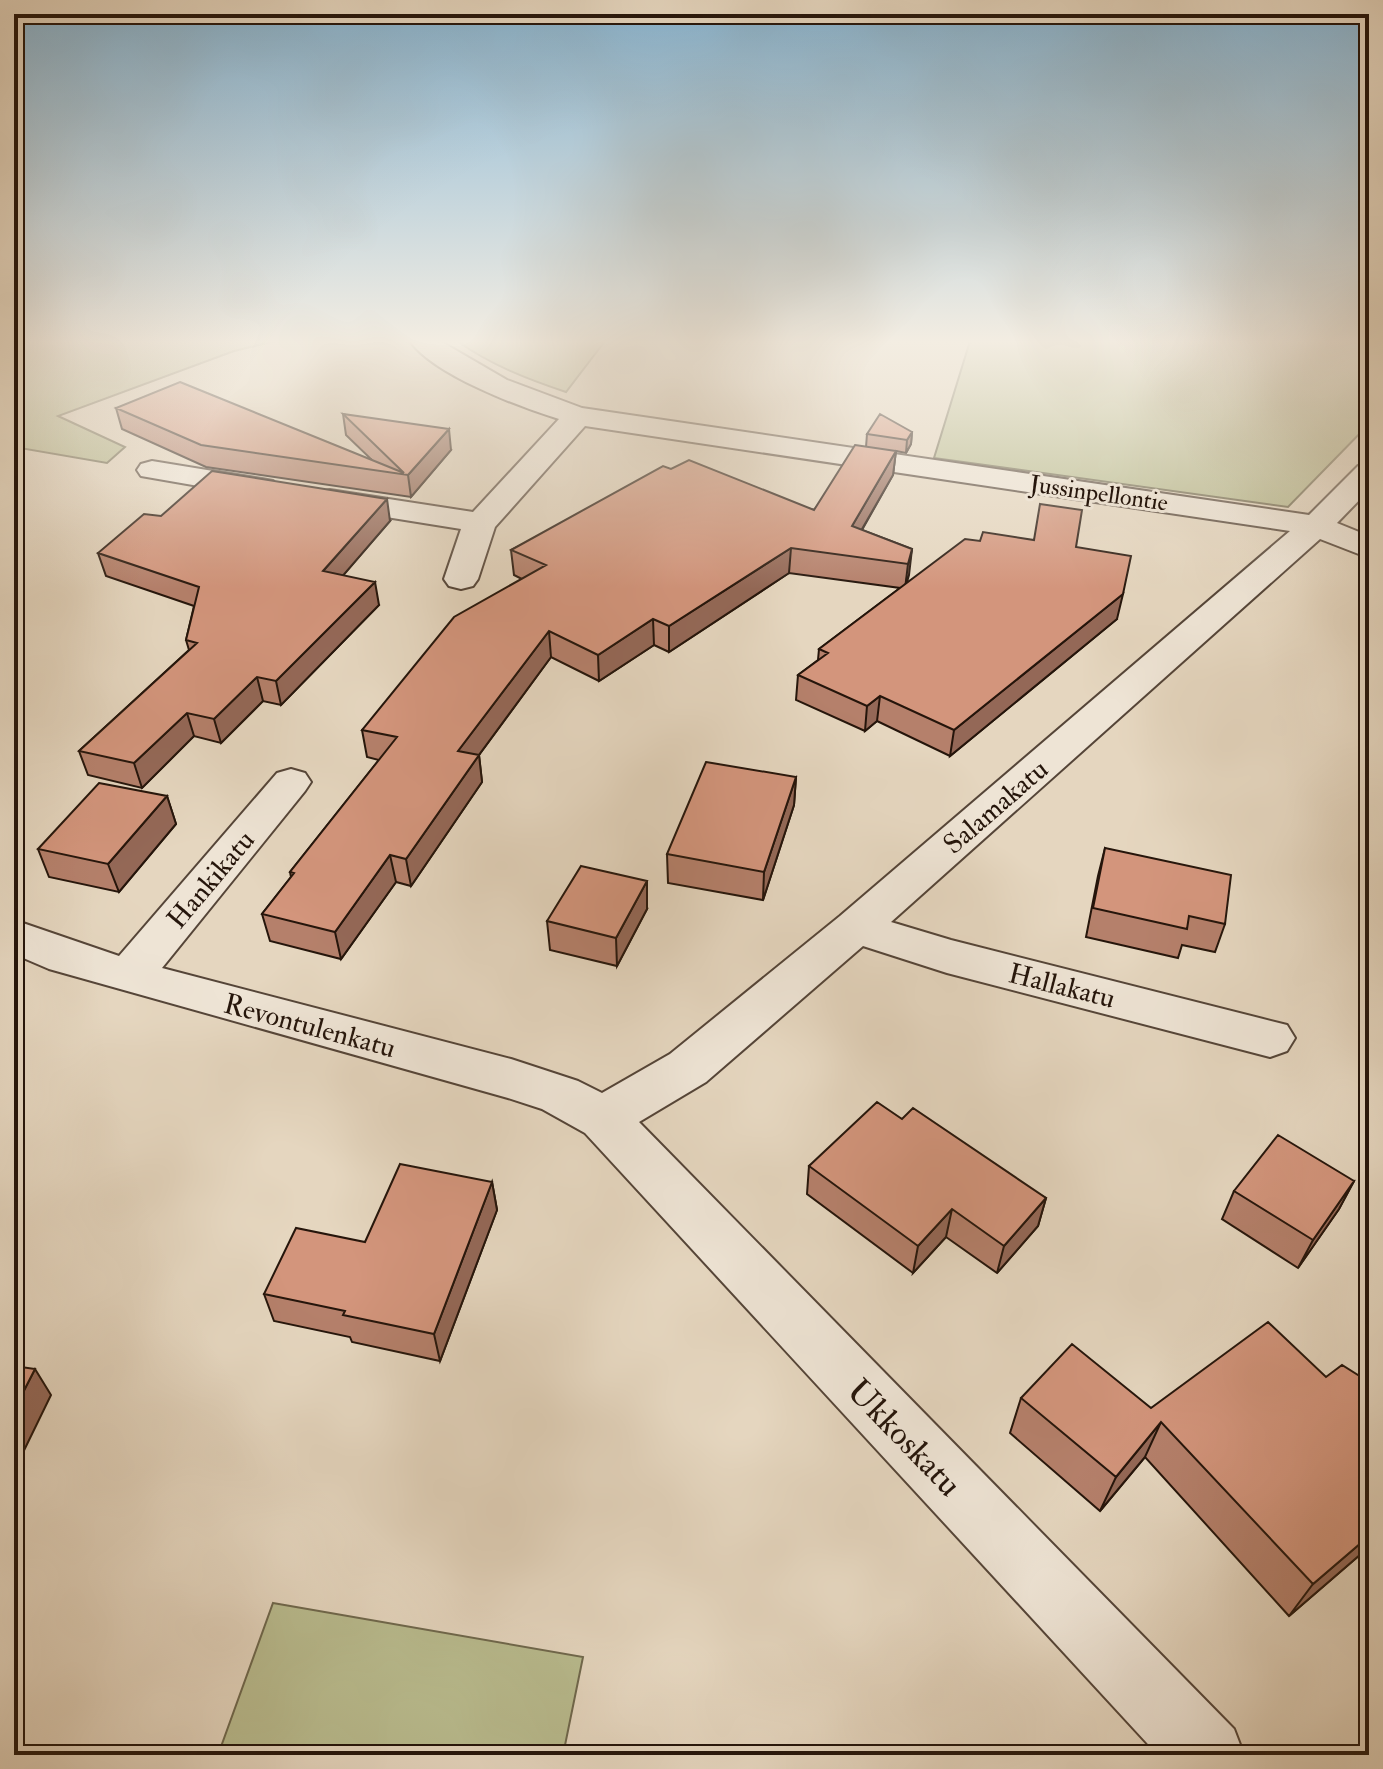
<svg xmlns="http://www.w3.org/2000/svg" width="1383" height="1769" viewBox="0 0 1383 1769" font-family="'IM FELL Double Pica',serif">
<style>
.green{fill:#b9bc8f;stroke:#6f684d;stroke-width:2}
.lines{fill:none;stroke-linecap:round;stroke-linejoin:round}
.minor-casing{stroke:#554538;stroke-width:4}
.minor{fill:#eee4d5;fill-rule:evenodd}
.wall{fill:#b5806b;stroke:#25150b;stroke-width:2}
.shaded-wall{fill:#946857;stroke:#25150b;stroke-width:2}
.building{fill:#d3957c;stroke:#25150b;stroke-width:2}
.labels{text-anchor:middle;stroke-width:6;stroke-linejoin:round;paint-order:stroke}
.far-street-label{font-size:24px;fill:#25150b;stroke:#eee4d5}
.street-label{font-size:28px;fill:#25150b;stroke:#eee4d5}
.near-street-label{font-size:34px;fill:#25150b;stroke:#eee4d5}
</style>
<rect width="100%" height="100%" fill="#e5d6bf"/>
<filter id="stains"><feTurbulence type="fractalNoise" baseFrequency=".0025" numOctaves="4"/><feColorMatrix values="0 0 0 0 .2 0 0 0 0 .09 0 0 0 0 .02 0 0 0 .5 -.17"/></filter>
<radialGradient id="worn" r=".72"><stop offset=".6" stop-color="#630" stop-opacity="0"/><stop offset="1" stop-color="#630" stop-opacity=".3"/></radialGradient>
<path class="green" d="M14,341H275L234,351L58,416L125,447L107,463L14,447Z
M457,341H605L566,392C527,379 491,365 457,341Z
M970,341H1361L1369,354V424L1288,507L934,458Z
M273,1603L583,1657L563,1755H218Z"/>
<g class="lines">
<defs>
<path id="minor" d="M410,341H440L507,380L582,408L1309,515L1358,466L1369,463V490L1337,523L1369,536V558L1320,539L891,922L951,940L1287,1025L1295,1038L1287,1051L1270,1057L947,973L863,946L706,1082L639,1122L1234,1729L1244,1755H1158L585,1133L542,1109L508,1098L49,969L14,954V920L119,956L277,773L291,769L305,773L311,782L305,791L162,968L511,1059L578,1081L602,1093L670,1054L840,916L1290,531L585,426L495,527L478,579L473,586L461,589L449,586L444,579L461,529L330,508L319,506L314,499L319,492L330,490L473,512L559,419C520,407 434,375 410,341Z
M152,461L262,479L273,481L277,488L273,495L262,497L141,476L137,470L141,464Z"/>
</defs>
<use href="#minor" class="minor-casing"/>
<use href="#minor" class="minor"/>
</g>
<path class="wall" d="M116,408L372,460L346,435L343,414L451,450L411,497L206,467L122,429Z
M912,432L911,444L906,453L896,451L893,475L862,530L912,549L906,583L980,541L1076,547L1117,619L950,756L877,721L865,731L796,700L798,675L818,660L819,649L900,588L789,573L669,652L654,645L599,681L551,657L479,755L482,782L411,886L396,882L341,959L270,941L262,914L291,877L290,872L379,760L367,757L362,730L522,579L514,575L511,550L671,469L814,510L866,447L867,434Z
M390,521L343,575L379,605L281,705L263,701L221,743L194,736L142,788L88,775L79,751L189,650L186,640L194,606L106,576L98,553Z
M796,777L794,805L763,900L668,883L667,854Z
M167,796L176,824L119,892L49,877L38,849Z
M1105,848L1225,924L1215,952L1182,945L1178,958L1086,937L1098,876Z
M647,909L617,966L550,950L547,921Z
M902,1119L1046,1198L1038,1226L997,1273L946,1237L913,1273L807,1194L809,1166Z
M1354,1181L1339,1209L1298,1268L1222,1219L1234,1191Z
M492,1182L497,1210L440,1361L352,1342L350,1337L274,1321L264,1294L365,1242Z
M1326,1377L1369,1382V1547L1289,1616L1145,1457L1100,1511L1010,1433L1021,1398L1151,1408Z"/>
<path class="shaded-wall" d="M449,429L451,450L411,497L408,475Z
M912,432L911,444L906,453L907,440Z
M896,451L893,475L850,550L852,526Z
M387,499L390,521L328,593L323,571Z
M791,548L789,573L669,652V626Z
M912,549L909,575L905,589L908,564Z
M375,582L379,605L281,705L276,681Z
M1123,594L1117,619L950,756L954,730Z
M653,619L654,645L599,681L598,655Z
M549,631L551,657L462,778L458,751Z
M257,677L263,701L221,743L214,719Z
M880,696L877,721L865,731L867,706Z
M187,713L194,736L142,788L134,763Z
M479,755L482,782L411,886L406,859Z
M796,777L794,805L763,900L764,872Z
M167,796L176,824L119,892L108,864Z
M390,855L396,882L341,959L335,932Z
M647,881V909L617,966L616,938Z
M1354,1181L1339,1209L1298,1268L1313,1240Z
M492,1182L497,1210L440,1361L434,1334Z
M1046,1198L1038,1226L997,1273L1004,1246Z
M952,1209L946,1237L913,1273L918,1246Z
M35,1369L51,1395L14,1471V1410Z
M1161,1422L1145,1457L1100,1511L1116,1477Z
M1369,1536V1547L1289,1616L1313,1584Z"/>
<path class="building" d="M180,382L404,473L343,414L449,429L408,475L201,445L116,408Z
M880,414L912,432L907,440L867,434Z
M855,445L896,451L852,526L912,549L908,564L791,548L669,626L653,619L598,655L549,631L458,751L479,755L406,859L390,855L335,932L262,914L294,873L290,872L397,737L362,730L454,617L546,565L511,550L663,466L671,469L689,460L814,510Z
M212,471L387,499L323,571L375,582L276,681L257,677L214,719L187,713L134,763L79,751L197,643L186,640L199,587L98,553L144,514L161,516Z
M1040,504L1082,510L1076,547L1131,556L1123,594L954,730L880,696L867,706L798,675L828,653L819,649L965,539L980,541L983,532L1034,540Z
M706,762L796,777L764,872L667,854Z
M99,783L167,796L108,864L38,849Z
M1105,848L1231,875L1225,924L1189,916L1187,929L1093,908Z
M581,866L647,881L616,938L547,921Z
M877,1102L902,1119L913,1108L1046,1198L1004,1246L952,1209L918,1246L809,1166Z
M1278,1135L1354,1181L1313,1240L1234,1191Z
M400,1164L492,1182L434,1334L343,1315L345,1311L264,1294L296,1228L365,1242Z
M1268,1322L1326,1377L1342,1365L1369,1382V1536L1313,1584L1161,1422L1116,1477L1021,1398L1072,1344L1151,1408Z
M14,1366L35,1369L14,1410Z"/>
<linearGradient id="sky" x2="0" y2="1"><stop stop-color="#87b6d5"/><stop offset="0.58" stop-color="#f3ede2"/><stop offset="1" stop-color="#f3ede2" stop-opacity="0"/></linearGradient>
<rect width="1383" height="589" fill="url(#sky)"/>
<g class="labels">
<g class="far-street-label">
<text transform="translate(1099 493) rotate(8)" y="8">Jussinpellontie</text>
</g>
<g class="street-label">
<text transform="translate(995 806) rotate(-41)" y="10">Salamakatu</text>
<text transform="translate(210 879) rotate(-50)" y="10">Hankikatu</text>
<text transform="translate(1062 985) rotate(14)" y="10">Hallakatu</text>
<text transform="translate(310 1025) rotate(15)" y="10">Revontulenkatu</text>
</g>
<g class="near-street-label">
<text transform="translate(905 1437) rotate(46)" y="12">Ukkoskatu</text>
</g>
</g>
<rect width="1383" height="1769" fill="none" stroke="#e5d6bf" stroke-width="48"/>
<rect x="16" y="16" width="1351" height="1737" fill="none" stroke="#25150b" stroke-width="4"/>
<rect x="24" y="24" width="1335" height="1721" fill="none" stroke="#25150b" stroke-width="2"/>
<rect width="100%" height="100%" filter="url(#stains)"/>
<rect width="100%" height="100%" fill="url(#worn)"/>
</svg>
